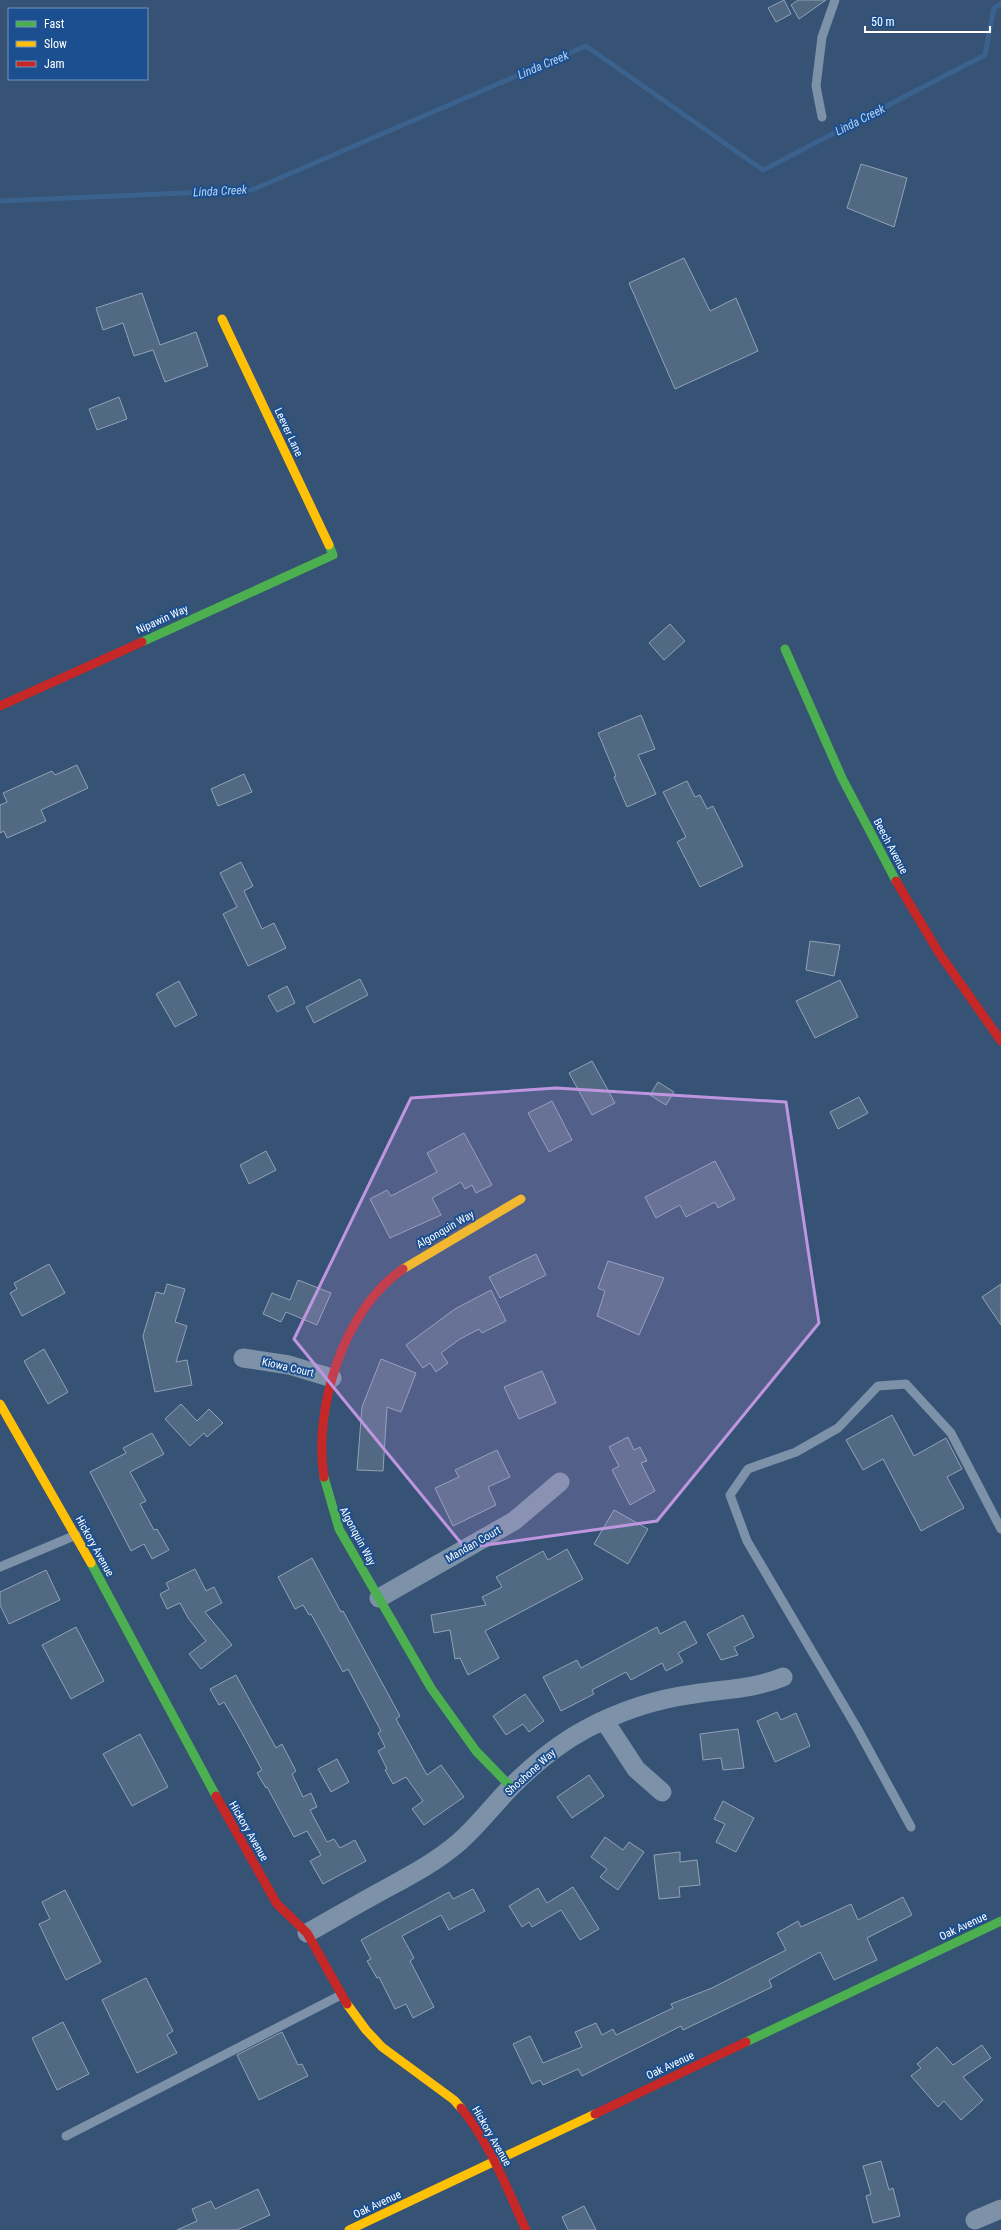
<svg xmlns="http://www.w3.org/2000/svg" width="1001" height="2230" viewBox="0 0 1001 2230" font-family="'Roboto Condensed',sans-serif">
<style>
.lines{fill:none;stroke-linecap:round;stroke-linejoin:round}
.stream{stroke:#3b618d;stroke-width:5}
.building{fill:#526984;stroke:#92a2b6}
.lane{stroke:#7d92a8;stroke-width:9}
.street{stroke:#7d92a8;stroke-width:19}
.fast{stroke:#4caf50;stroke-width:9}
.slow{stroke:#ffc107;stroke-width:9}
.jam{stroke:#c62828;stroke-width:9}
.marked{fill:#bd96df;fill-opacity:0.2;stroke:#bd96df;stroke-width:3;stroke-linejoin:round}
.labels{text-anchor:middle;stroke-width:4;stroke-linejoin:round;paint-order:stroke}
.street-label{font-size:11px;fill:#fff;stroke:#1b4f8f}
.water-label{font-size:12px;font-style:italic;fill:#b5d3f5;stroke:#1b4f8f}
</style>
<rect width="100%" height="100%" fill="#365274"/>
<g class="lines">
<path class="stream" d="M0,201L252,190L586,46L763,170L985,55L994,8L1001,4"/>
</g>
<path class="building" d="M784,0L791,14L776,22L768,8Z
M798,0H826L799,19L791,5Z
M861,164L907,178L894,227L847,208Z
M684,258L710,311L736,298L758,351L675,389L629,283Z
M142,293L160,345L196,332L208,366L165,382L153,350L134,356L123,323L103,330L96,308Z
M119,397L127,419L97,430L89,409Z
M670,624L685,641L664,660L649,643Z
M641,715L655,749L638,755L656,794L627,807L614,777L616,776L598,733Z
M77,765L88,788L41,810L46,821L7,838L4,831L0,833V805L7,802L3,793L52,771L55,775Z
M244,774L252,792L218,806L211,789Z
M687,781L695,797L700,795L707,809L713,806L743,866L700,887L677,842L686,837L663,792Z
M241,862L253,886L244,891L262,929L274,923L286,948L248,966L223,914L237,907L220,873Z
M810,941L840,945L834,976L806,970Z
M360,979L368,995L314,1023L306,1007Z
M840,980L858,1017L815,1038L796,1001Z
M179,981L197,1015L175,1027L156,994Z
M287,986L295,1003L277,1012L268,996Z
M592,1061L615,1103L592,1115L569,1073Z
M658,1082L674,1092L666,1105L650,1095Z
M859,1097L868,1113L838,1129L830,1112Z
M552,1101L572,1140L549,1152L528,1113Z
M464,1133L492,1185L476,1193L472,1185L465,1189L461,1182L432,1198L441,1215L390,1238L370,1199L387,1190L391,1196L437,1172L427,1153Z
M266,1151L276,1170L249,1184L240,1165Z
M715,1161L735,1199L718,1208L715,1202L686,1217L680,1205L656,1218L645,1197Z
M536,1254L546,1275L500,1298L489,1277Z
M608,1261L664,1278L639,1335L597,1316L605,1291L598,1288Z
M49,1264L65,1293L22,1316L10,1293L17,1289L14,1283Z
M298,1280L331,1293L317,1325L286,1312L281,1322L263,1314L272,1293L290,1300Z
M167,1284L185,1289L175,1322L187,1326L176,1362L187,1360L192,1385L155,1392L143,1336L156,1292L164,1294Z
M1001,1284V1325L982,1297Z
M491,1290L506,1321L482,1333L479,1329L460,1339L441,1353L448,1363L436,1372L430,1363L423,1368L406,1345L455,1309Z
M44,1349L68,1392L48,1404L24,1361Z
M381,1359L416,1373L401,1412L387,1407L383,1471L357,1470L362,1407Z
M542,1371L556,1403L519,1419L504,1387Z
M181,1404L197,1421L209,1409L223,1423L207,1437L204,1433L190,1446L165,1419Z
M892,1415L914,1456L946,1438L962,1469L947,1477L964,1508L921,1531L883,1459L863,1470L846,1440Z
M152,1433L164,1454L130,1472L146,1501L140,1504L154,1530L157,1529L169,1550L152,1559L144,1544L131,1551L90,1472L126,1453L123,1448Z
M628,1437L634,1450L640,1447L647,1461L641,1463L655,1491L630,1505L612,1470L619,1466L609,1447Z
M497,1450L510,1477L488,1487L496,1505L453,1526L435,1488L459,1477L455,1470Z
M614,1510L648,1529L628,1564L594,1544Z
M567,1549L583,1579L485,1631L499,1658L468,1675L460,1658L455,1659L450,1630L434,1633L431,1615L486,1605L482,1597L502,1587L496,1577L543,1551L548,1560Z
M312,1558L341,1612L343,1611L400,1716L396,1719L427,1775L441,1765L464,1797L424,1825L412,1809L423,1801L406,1777L393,1784L385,1770L387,1769L378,1751L385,1747L378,1733L381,1731L348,1669L343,1672L311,1614L309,1615L303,1605L295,1609L278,1577Z
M195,1569L206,1591L214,1587L222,1603L205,1612L232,1645L201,1669L189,1654L206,1641L188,1618L180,1603L167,1609L160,1594L169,1589L166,1583Z
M46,1570L60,1600L9,1624L0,1605V1592Z
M743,1615L754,1637L734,1647L738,1655L721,1660L707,1634Z
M685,1621L697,1643L678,1653L683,1662L666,1671L662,1663L631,1680L626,1672L592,1690L594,1694L561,1711L543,1677L577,1660L581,1668L657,1627L660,1634Z
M76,1627L104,1681L71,1699L42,1645Z
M236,1675L276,1748L282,1744L296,1771L292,1774L303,1797L311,1793L317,1807L310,1810L327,1842L334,1839L340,1848L355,1840L366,1861L323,1884L310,1861L321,1855L307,1831L294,1837L267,1787L266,1788L257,1773L262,1770L241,1731L224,1702L219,1705L210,1689Z
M525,1694L544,1721L529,1732L523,1724L506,1735L493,1716Z
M777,1712L781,1720L796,1713L810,1746L775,1762L757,1721Z
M738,1729L744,1768L723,1770L721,1758L703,1760L700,1734Z
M140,1734L168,1787L132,1806L103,1754Z
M337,1759L349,1782L331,1792L318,1769Z
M589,1775L604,1796L572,1818L557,1797Z
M723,1801L754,1818L736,1852L716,1842L725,1824L714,1819Z
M605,1837L623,1850L629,1842L644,1852L618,1890L600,1877L607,1869L591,1857Z
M680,1852V1862L697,1860L700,1885L679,1887L680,1897L659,1899L654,1855Z
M573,1887L599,1929L580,1940L561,1910L532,1927L529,1922L522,1927L509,1906L538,1888L547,1903Z
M473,1889L485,1911L449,1930L441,1915L402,1936L414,1958L410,1961L434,2007L413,2018L406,2004L395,2009L379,1977L377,1978L367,1961L371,1959L361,1940L449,1892L453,1899Z
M65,1890L101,1962L66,1980L39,1924L50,1919L42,1902Z
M903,1897L912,1915L867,1938L877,1960L834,1980L820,1952L769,1980L772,1987L683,2030L681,2026L582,2076L578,2069L543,2085L540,2080L532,2084L513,2044L530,2036L543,2063L582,2047L575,2032L596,2023L602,2035L613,2029L616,2035L673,2008L671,2004L712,1988L786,1950L777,1933L798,1921L801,1927L851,1904L858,1920Z
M146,1978L173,2031L167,2035L177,2053L137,2073L102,2000Z
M63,2022L89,2074L57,2090L32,2038Z
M282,2032L298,2065L302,2064L308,2076L259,2100L237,2055Z
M982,2045L991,2058L963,2077L983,2100L961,2120L944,2101L938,2107L911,2076L921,2068L917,2064L937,2047L953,2065Z
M881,2161L889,2190L893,2188L900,2216L873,2223L866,2196L871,2194L863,2166Z
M258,2189L270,2215L237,2230H177L197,2221L192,2209L211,2201L215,2209Z
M584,2206L596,2230H568L562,2217Z"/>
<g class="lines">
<path class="lane" d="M822,117L816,86L822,37L835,0
M0,1567L76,1535
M911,1827L857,1728L747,1541L730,1495L748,1469L796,1452L838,1428L878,1386L906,1384L951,1433L1001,1529
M66,2136L341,1995"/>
<path class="street" d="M243,1358L289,1365L332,1378
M379,1598L514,1521L560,1482
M604,1720L636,1769L662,1792
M307,1933C334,1918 361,1902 389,1887C413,1874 437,1861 458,1843C478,1826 493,1805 512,1786C533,1765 558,1744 586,1729C620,1711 656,1699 694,1694C725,1689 754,1689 783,1677
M975,2220L1001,2209"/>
<path class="fast" d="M142,642L333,555L329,545
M785,649L842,778L896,881
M324,1477L339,1529L431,1688L476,1751L511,1787
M91,1563L216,1796
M746,2042L1001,1921"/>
<path class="slow" d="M222,319L329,545
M403,1269L521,1199
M0,1404L91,1563
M347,2004L366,2030L382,2047L454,2100L461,2108
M349,2230L595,2114"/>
<path class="jam" d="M0,706L142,642
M896,881L939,953L1001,1041
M324,1477C313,1408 344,1309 403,1269
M216,1796L277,1904L307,1933L347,2004
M461,2108C490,2143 507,2189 526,2230
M595,2114L746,2042"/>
</g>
<path class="marked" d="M556,1088L786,1102L819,1323L657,1521L465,1548L294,1339L411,1098Z"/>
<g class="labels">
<g class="street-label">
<text transform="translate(289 432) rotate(65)" y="4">Leever Lane</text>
<text transform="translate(162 619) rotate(-24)" y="4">Nipawin Way</text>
<text transform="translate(891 846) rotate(62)" y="4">Beech Avenue</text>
<text transform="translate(445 1229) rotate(-30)" y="4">Algonquin Way</text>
<text transform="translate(288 1367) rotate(13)" y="4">Kiowa Court</text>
<text transform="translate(358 1536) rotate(62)" y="4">Algonquin Way</text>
<text transform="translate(473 1544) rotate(-30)" y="4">Mandan Court</text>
<text transform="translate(95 1546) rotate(61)" y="4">Hickory Avenue</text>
<text transform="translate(530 1772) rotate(-42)" y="4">Shoshone Way</text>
<text transform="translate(249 1831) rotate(60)" y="4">Hickory Avenue</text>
<text transform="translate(963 1926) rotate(-25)" y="4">Oak Avenue</text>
<text transform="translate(670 2065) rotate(-25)" y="4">Oak Avenue</text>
<text transform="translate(492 2136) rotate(60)" y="4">Hickory Avenue</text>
<text transform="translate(377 2204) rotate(-25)" y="4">Oak Avenue</text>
</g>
<g class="water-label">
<text transform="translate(543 65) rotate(-23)" y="4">Linda Creek</text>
<text transform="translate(860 120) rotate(-27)" y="4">Linda Creek</text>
<text transform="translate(220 191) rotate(-3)" y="4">Linda Creek</text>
</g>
</g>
<rect x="8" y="8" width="140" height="72" fill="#1b4f8f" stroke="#7695bc"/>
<rect x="16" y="21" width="20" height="6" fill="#4caf50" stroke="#7695bc"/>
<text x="44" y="28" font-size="12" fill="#ffffff">Fast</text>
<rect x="16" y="41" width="20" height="6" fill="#ffc107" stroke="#7695bc"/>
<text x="44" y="48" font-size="12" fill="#ffffff">Slow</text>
<rect x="16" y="61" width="20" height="6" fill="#c62828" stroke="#7695bc"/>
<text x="44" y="68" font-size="12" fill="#ffffff">Jam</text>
<path d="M865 26v6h125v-6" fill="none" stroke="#ffffff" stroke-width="2"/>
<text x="871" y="26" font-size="12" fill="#ffffff" stroke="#1b4f8f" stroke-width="3" paint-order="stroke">50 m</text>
</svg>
